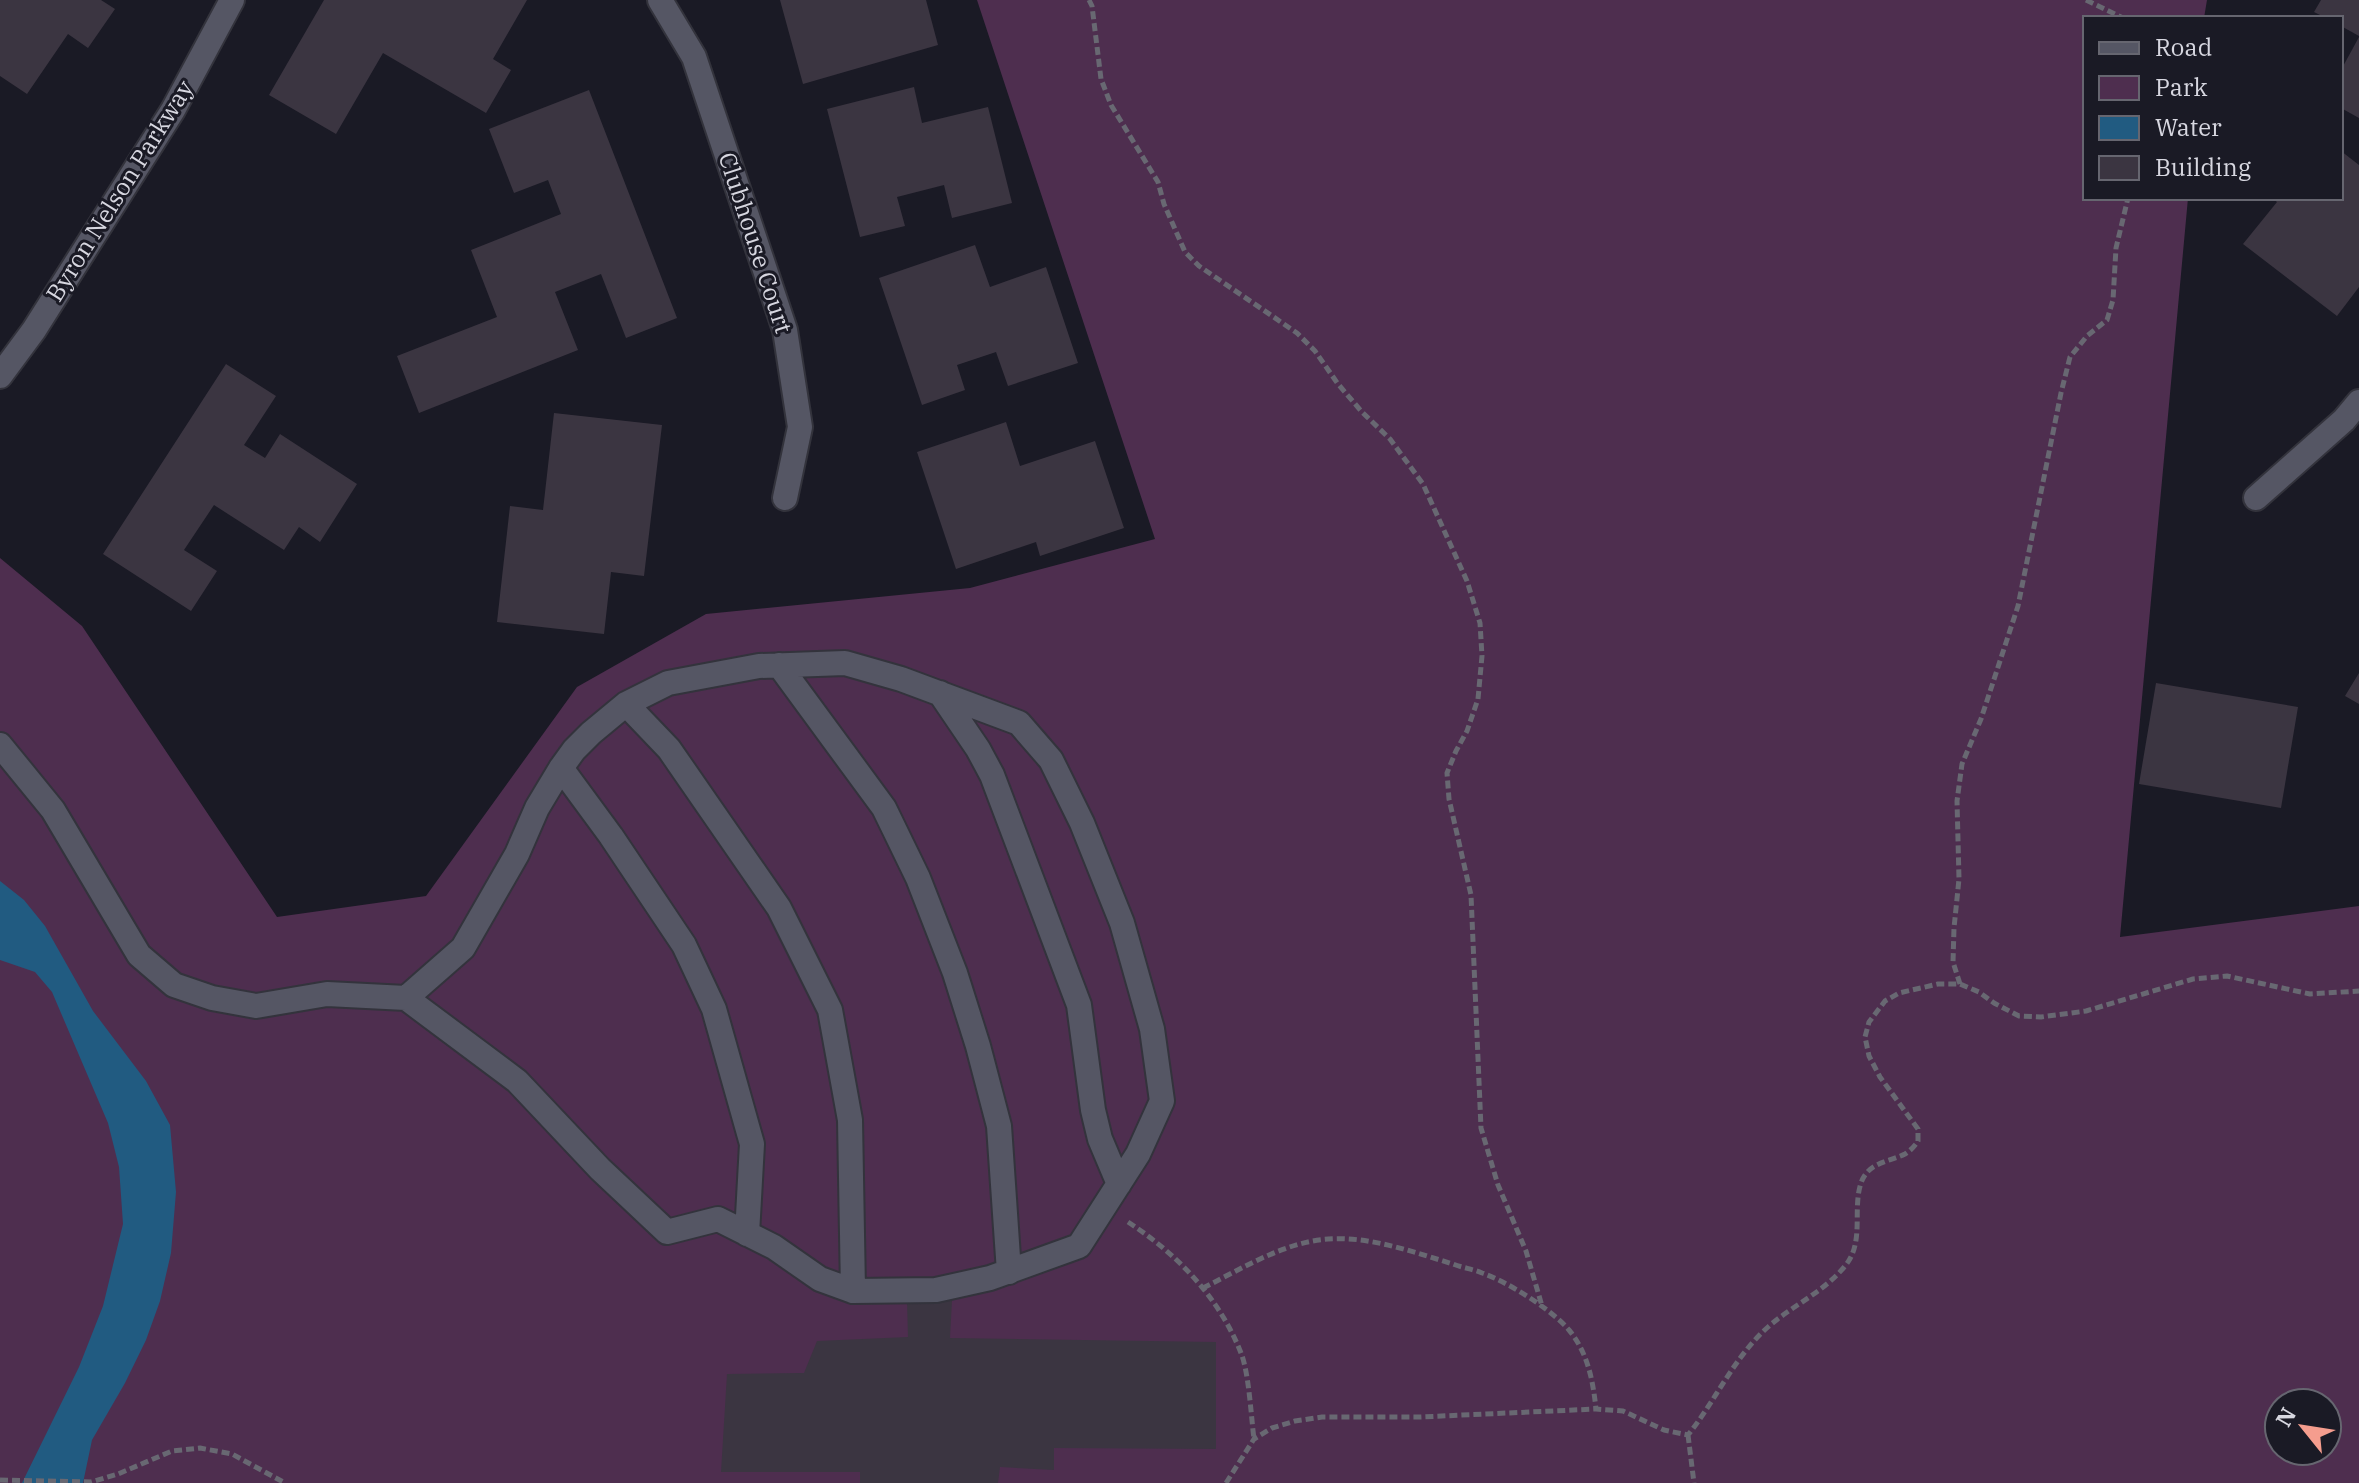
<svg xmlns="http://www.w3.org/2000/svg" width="2359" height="1483" viewBox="0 0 2359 1483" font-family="'IBM Plex Serif',serif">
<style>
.green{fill:#4e2e4f;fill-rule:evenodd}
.water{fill:#215b81}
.building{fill:#3b3541}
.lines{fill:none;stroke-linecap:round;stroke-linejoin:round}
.minor-casing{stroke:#33333c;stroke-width:28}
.path{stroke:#686872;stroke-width:5;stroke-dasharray:8 4;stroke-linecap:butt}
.minor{stroke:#555664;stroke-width:24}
.labels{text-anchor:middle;stroke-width:6;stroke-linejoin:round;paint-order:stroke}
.street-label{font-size:24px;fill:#d7d7e0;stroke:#1a1a25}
</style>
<rect width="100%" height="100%" fill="#1a1a25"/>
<path class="green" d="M977,0H2207L2204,18H2085V198H2188L2120,937L2359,906V1483H0V558L82,626L277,917L426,896L577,687L706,614L970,588L1155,539ZM2279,1403H2327V1451H2279Z"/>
<path class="water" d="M0,881L24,900L45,926L93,1011L146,1081L170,1125L176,1192L171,1253L160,1301L146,1340L125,1383L92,1440L83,1483H22L79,1367L103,1306L123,1224L119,1167L108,1123L52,992L35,972L0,960Z"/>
<path class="building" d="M0,0H101L115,9L88,48L68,34L27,94L0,76Z
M324,0H527L493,59L511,70L486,113L383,53L336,134L269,95Z
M780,0H926L938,45L803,84Z
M2321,0H2359V36L2341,26V18H2326L2314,12Z
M2359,37V118L2341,108V70Z
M914,87L922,123L988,107L1012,203L952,218L944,185L897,197L905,226L860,237L827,109Z
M589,90L677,318L626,338L601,274L555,292L578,350L419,413L397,356L497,317L471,250L561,214L548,180L514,193L489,129Z
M2341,151L2359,165V287L2337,316L2243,244L2277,202L2272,198H2341Z
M975,245L990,287L1046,267L1078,363L1008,386L996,352L957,365L965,390L922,405L879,278Z
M226,364L276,396L244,445L265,458L280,434L357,484L320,542L299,527L284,550L214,505L184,550L217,571L191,611L103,554Z
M554,413L662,425L644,576L611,572L604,634L497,622L510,506L543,510Z
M1006,422L1020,466L1095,441L1124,528L1040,556L1036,542L956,569L917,452Z
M2359,673V704L2345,696Z
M2156,683L2298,707L2281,808L2139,784Z
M952,1300L950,1338L1216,1342V1449L1054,1448V1470L1000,1467L998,1483H860V1472H721L727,1374L804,1373L817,1341L908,1337L907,1301Z"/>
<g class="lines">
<defs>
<path id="minor" d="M660,0L694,57L785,330L800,427L785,498
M0,376L34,330L173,110L232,0
M2256,498L2344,420L2359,402
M845,663L901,679L1019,723L1051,760L1082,823L1122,923L1152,1029L1162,1101L1138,1154L1079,1246L990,1278L936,1290L853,1291L820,1279L774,1247L718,1219L667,1232L600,1169L517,1081L406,998L463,948L517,854L537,808L561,768L574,750L591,733L626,704L668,683L759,666Z
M779,665L884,808L918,878L955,973L978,1046L999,1126L1009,1272
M940,693L978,749L992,775L1079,1005L1093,1110L1100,1139L1119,1184
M626,704L669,749L779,908L830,1010L850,1120L853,1291
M0,745L53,810L139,955L174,985L212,998L256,1006L327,994L406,998
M561,768L611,836L684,945L714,1009L752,1144L747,1234"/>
</defs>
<use href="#minor" class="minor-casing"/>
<path class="path" d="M1089,0L1092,6L1101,79L1111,105L1158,182L1164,204L1185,252L1199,266L1297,333L1315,351L1338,384L1362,412L1390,439L1423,484L1467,581L1480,623L1482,656L1478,699L1467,731L1456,751L1447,773L1449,799L1471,895L1481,1128L1498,1185L1526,1251L1542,1306
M2086,0L2123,18
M1960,984L1953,962L1954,928L1959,879L1957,801L1962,764L1981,719L2018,606L2061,393L2070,357L2087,336L2107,320L2113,300L2116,248L2128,198
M1128,1222C1177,1254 1219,1297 1241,1353C1249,1373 1251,1416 1254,1439
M1203,1288C1241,1269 1284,1242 1328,1239C1370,1236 1413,1252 1453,1264C1463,1268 1473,1269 1482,1273C1508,1282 1551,1309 1569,1330C1588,1353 1593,1381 1596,1409
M1688,1435L1694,1483
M0,1480L91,1482L118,1474L172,1451L200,1448L232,1454L285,1483
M1226,1483L1254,1439L1272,1428L1295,1421L1322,1417H1420L1596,1409L1623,1411L1664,1430L1688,1435C1716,1400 1734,1357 1768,1327C1793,1305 1824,1292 1845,1266C1865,1242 1852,1210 1861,1183C1868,1162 1889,1162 1905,1154C1910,1151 1915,1146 1918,1141V1129L1880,1077L1869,1056L1865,1037L1869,1022L1885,1001L1899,993L1938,984H1960L1979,992L1994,1003L2019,1016L2041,1017L2086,1011L2193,979L2227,976L2310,994L2359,991"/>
<use href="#minor" class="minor"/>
</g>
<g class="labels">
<g class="street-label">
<text transform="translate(120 191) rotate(-58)" y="8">Byron Nelson Parkway</text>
<text transform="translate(755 243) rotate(72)" y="8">Clubhouse Court</text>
</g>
</g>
<rect x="2083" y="16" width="260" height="184" fill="#1a1a25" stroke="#666670" stroke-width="2"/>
<rect x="2099" y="42" width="40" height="12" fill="#555664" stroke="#666670" stroke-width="2"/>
<text x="2155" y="56" font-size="24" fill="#d7d7e0">Road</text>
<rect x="2099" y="76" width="40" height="24" fill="#4e2e4f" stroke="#666670" stroke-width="2"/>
<text x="2155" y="96" font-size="24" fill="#d7d7e0">Park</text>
<rect x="2099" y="116" width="40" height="24" fill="#215b81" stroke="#666670" stroke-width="2"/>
<text x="2155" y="136" font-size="24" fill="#d7d7e0">Water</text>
<rect x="2099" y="156" width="40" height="24" fill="#3b3541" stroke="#666670" stroke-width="2"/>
<text x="2155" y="176" font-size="24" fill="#d7d7e0">Building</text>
<g transform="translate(2303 1427) rotate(300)"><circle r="38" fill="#1a1a25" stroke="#666670" stroke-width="2"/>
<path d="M0-6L14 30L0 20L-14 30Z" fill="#f59d8e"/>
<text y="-12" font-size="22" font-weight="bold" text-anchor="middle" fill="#d7d7e0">N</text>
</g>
</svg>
